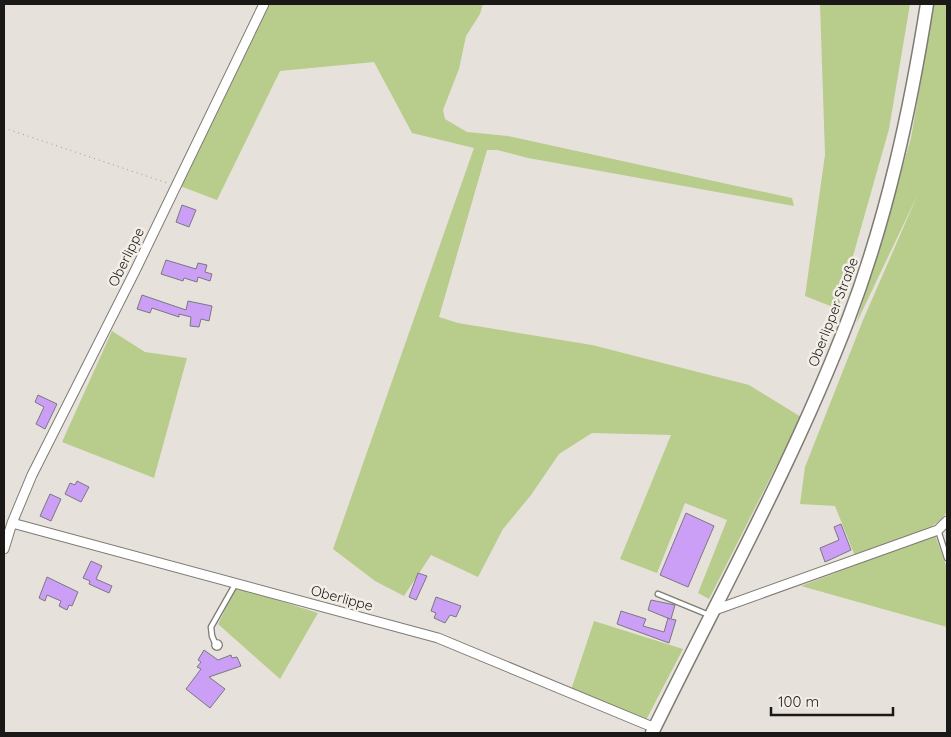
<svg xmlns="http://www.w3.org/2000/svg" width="951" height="737" viewBox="0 0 951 737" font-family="Quicksand,sans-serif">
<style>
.green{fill:#b8cc8c}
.building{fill:#ca9ff5;stroke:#7b787f}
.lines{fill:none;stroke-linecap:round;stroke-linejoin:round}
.lane-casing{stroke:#7e7a74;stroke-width:7}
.street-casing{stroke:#7e7a74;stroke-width:11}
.secondary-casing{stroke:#7e7a74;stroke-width:15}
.path{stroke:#9b9792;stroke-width:1;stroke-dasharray:1 4;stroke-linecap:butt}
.lane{stroke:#fff;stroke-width:4.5}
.street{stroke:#fff;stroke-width:9}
.secondary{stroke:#fff;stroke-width:12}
.labels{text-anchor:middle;stroke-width:5;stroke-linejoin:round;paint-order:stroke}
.street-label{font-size:14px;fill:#1b1917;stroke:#f3efe8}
</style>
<rect width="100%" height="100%" fill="#e6e2db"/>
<path class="green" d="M270,4H483L480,14L466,36L459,69L443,110L445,119L467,132L508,136L792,198L794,206L528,158L497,150H487L439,317L458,323L592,345L749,385L801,417L709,599L698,593L727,520L685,503L657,573L620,559L671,435L592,433L559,454L531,495L503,529L478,577L431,555L404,596L375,581L333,549L474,148L412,133L374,62L280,71L217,200L180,186L223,95Z
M820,4H910L889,129L838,309L805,296L825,155Z
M934,4H947V511C939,532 877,548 855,556L835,506L800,504L805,467L863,320L918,194L856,324L911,138Z
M112,331L145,352L187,358L154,478L62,442Z
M935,535L947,568V627L801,586Z
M236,587L318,613L280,679L218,624Z
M594,621L683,649L646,720L571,690Z"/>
<path class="building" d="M182,205L196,210L189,227L176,222Z
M166,260L196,269L198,263L207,265L205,272L212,274L210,281L198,277L197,282L184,278L183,281L161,274Z
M142,295L186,310L188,301L212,306L209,321L201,319L199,327L190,326L191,317L179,314V317L152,308L150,313L137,309Z
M38,395L57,404L45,429L36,424L44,407L35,402Z
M77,481L89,487L81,502L65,494L70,483L75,485Z
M50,494L61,499L51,521L40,516Z
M686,513L714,526L688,587L660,575Z
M841,524L851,550L825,562L820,548L839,540L834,527Z
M91,561L102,566L96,579L112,586L109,593L89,584L90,581L83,578Z
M418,573L427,576L416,600L409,597Z
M47,577L78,592L72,606L69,605L67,610L59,606L61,601L47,595L45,601L39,598Z
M436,597L461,606L456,617L450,615L445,623L434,618L436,613L431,611Z
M651,600L675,605L671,619L676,620L669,643L617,624L621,611L646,619L643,626L664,632L668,618L670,619L648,610Z
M204,650L218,660L231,655L232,658L237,657L241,666L209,677L225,689L210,708L186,689L201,669L197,667L201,662L198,660Z"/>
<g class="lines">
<defs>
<path id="lane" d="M938,530L947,558
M658,594L709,615
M214.5 645a2.5 2.5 0 1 1 5 0a2.5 2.5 0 1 1-5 0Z
M215,643L212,636L211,627L236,583"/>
<path id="street" d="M12,523L438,638L655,728
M4,549L12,523L32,475L135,271L264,4
M712,611L938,530L947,521"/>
<path id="secondary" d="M652,733C718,598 794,461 848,320C887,218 910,111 927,4"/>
</defs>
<use href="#lane" class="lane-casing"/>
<use href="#street" class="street-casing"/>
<use href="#secondary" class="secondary-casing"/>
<path class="path" d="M4,128L167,183"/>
<use href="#lane" class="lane"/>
<use href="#street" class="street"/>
<use href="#secondary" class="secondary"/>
</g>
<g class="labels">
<g class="street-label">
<text transform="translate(126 257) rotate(-64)" y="5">Oberlippe</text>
<text transform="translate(833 312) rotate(-69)" y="5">Oberlipper Straße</text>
<text transform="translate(342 598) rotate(15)" y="5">Oberlippe</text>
</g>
</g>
<rect width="951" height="737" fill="none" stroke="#1b1917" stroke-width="10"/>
<path d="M771 707v8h122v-8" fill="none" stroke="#1b1917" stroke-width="2.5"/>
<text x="778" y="707" font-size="15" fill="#1b1917" stroke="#f3efe8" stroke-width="4" paint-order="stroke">100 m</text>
</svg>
